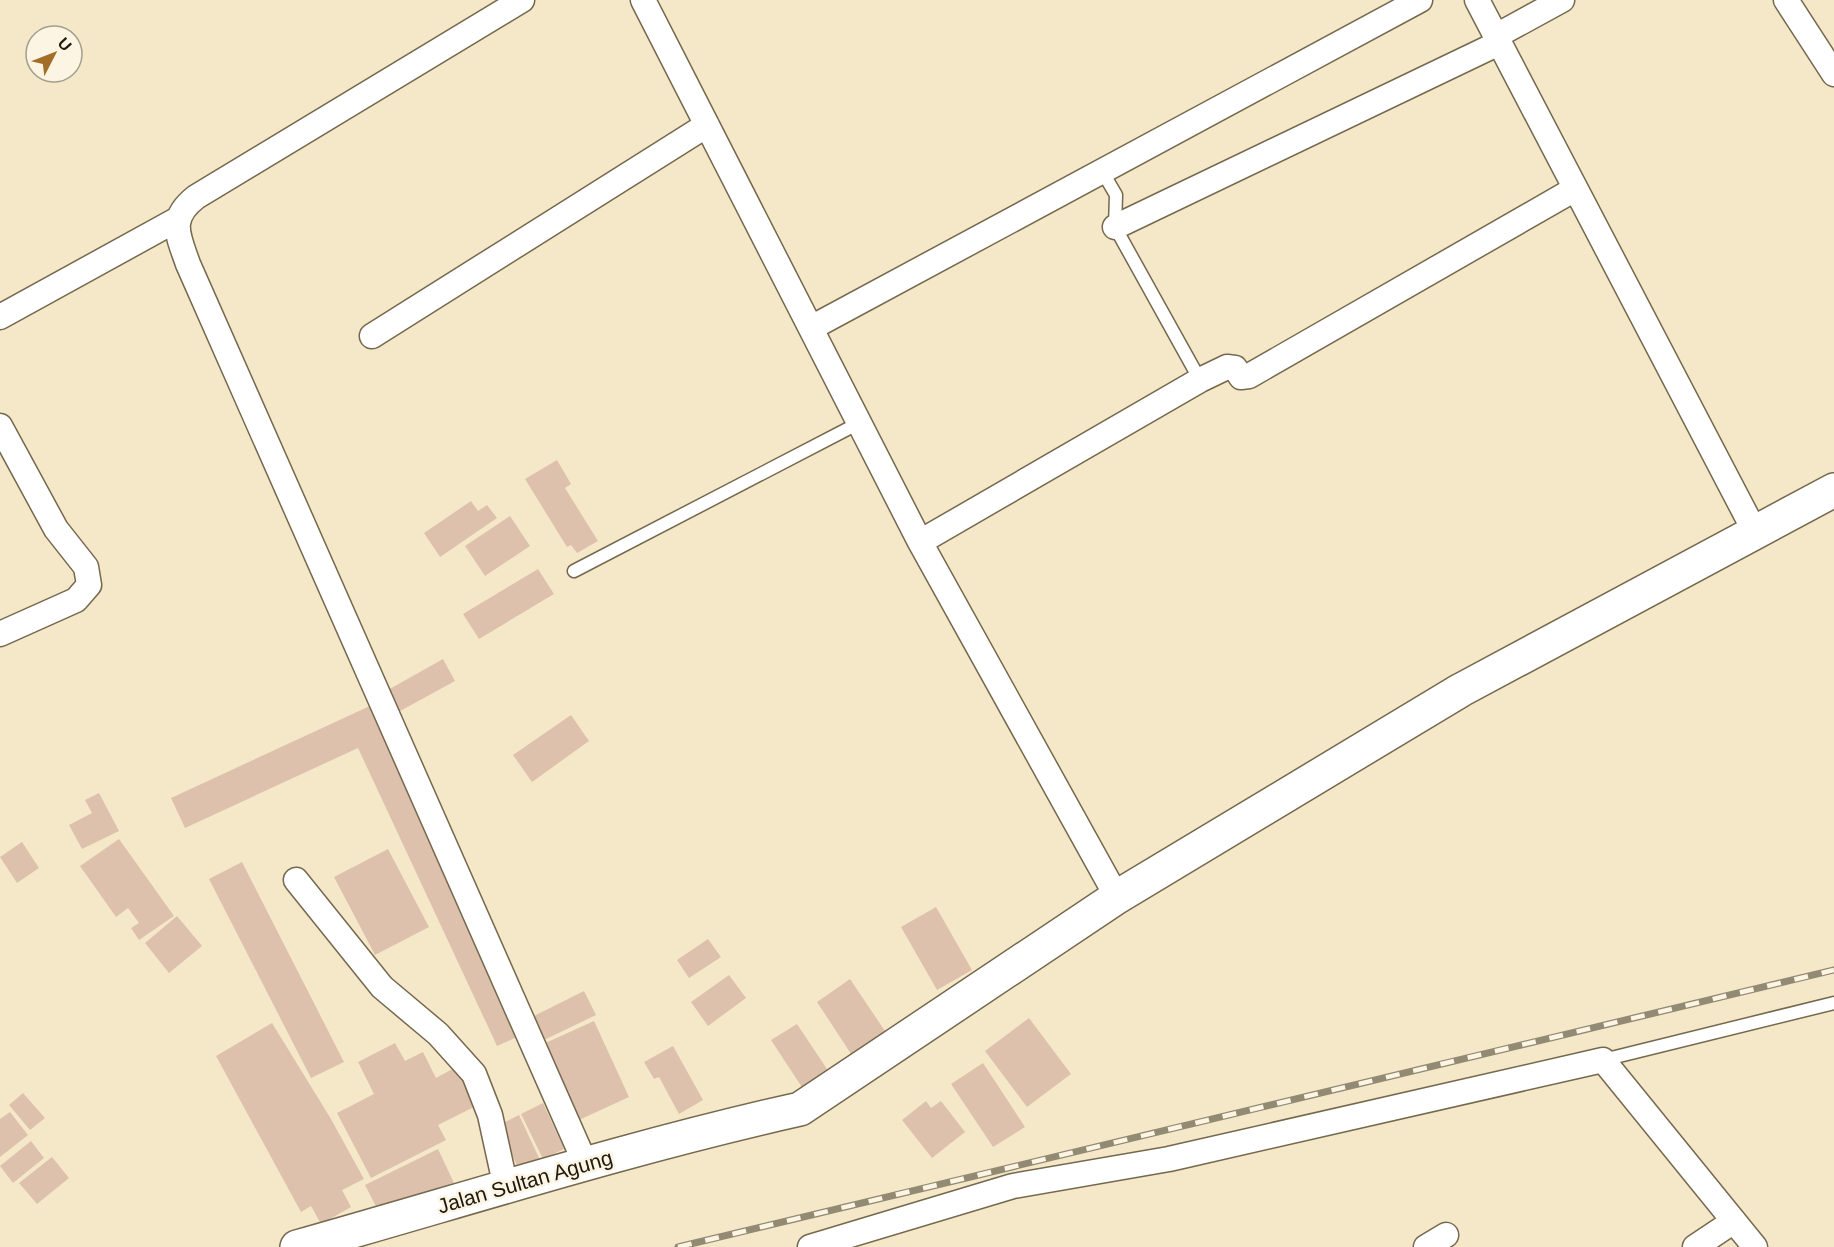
<svg xmlns="http://www.w3.org/2000/svg" width="1834" height="1247" viewBox="0 0 1834 1247" font-family="Arial,sans-serif">
<style>
.building{fill:#ddc1ad}
.lines{fill:none;stroke-linecap:round;stroke-linejoin:round}
.lane-casing{stroke:#74684d;stroke-width:15}
.street-casing{stroke:#74684d;stroke-width:27}
.secondary-casing{stroke:#74684d;stroke-width:36}
.lane{stroke:#fff;stroke-width:12}
.street{stroke:#fff;stroke-width:24}
.secondary{stroke:#fff;stroke-width:33}
.rail-casing{stroke:#938a74;stroke-width:7}
.rail{stroke:#fdf5e3;stroke-width:4.5;stroke-dasharray:14;stroke-linecap:butt}
.labels{text-anchor:middle;stroke-width:5;stroke-linejoin:round;paint-order:stroke}
.street-label{font-size:21px;fill:#1d190e;stroke:#fdf5e3}
</style>
<rect width="100%" height="100%" fill="#f5e8c9"/>
<path class="building" d="M557,460L571,484L565,488L598,541L577,553L571,545L567,547L525,479Z
M471,501L478,511L487,505L497,518L440,557L424,533Z
M510,516L530,546L485,576L465,546Z
M538,569L554,594L479,639L463,614Z
M443,659L455,681L391,716L379,695Z
M372,705L526,1033L497,1046L358,748L185,828L171,798Z
M571,715L589,741L532,782L513,755Z
M99,793L119,831L82,849L69,825L92,813L85,800Z
M119,839L174,916L139,940L131,928L139,923L128,908L116,917L80,866Z
M22,842L39,868L17,883L0,857Z
M388,849L429,927L375,955L334,877Z
M242,862L344,1062L311,1078L209,879Z
M936,907L972,970L937,990L901,927Z
M177,916L202,946L169,973L145,943Z
M708,939L721,957L689,978L677,960Z
M729,975L746,998L708,1026L691,1002Z
M850,979L889,1037L855,1060L817,1002Z
M584,991L596,1015L542,1041L530,1018Z
M1029,1018L1071,1074L1027,1107L985,1051Z
M594,1021L629,1097L579,1120L541,1045Z
M272,1023L331,1119L364,1179L342,1190L351,1207L321,1224L311,1206L301,1212L216,1056Z
M797,1024L833,1078L807,1095L771,1040Z
M395,1043L405,1061L423,1052L436,1078L456,1067L470,1095L480,1104L438,1125L446,1140L371,1178L337,1113L374,1094L358,1062Z
M673,1046L703,1100L679,1114L659,1077L654,1079L644,1062Z
M983,1063L1025,1127L993,1147L951,1084Z
M23,1093L45,1118L30,1130L9,1105Z
M926,1101L931,1108L941,1101L965,1132L932,1158L902,1120Z
M543,1103L564,1149L543,1159L521,1114Z
M10,1112L28,1135L0,1157V1119Z
M519,1115L540,1160L519,1170L499,1125Z
M31,1141L44,1158L13,1183L0,1166Z
M438,1149L455,1185L383,1220L365,1185Z
M52,1157L69,1178L37,1204L19,1183Z"/>
<g class="lines">
<defs>
<path id="lane" d="M1102,171L1116,195L1115,227L1200,380
M574,571L859,423
M1603,1060L1834,1003"/>
<path id="street" d="M522,0L196,197C168,219 178,235 188,264L586,1165
M643,0L920,542L1117,897
M1477,0L1755,532
M1786,0L1834,74
M1496,36L1562,0
M1115,227L1499,43
M0,317L178,219
M811,328L1420,0
M372,336L707,125
M0,426L56,529L86,567L89,585L76,600L0,634
M920,542L1200,380L1227,367L1235,368L1241,377L1249,376L1575,189
M296,880L382,987L438,1034L474,1074L490,1115L506,1188
M810,1247L1013,1186L1169,1159L1603,1060L1755,1247
M1426,1247L1446,1235
M1695,1247L1734,1221"/>
<path id="secondary" d="M297,1247C464,1200 630,1147 800,1109L1117,897L1461,690L1834,490"/>
</defs>
<use href="#lane" class="lane-casing"/>
<use href="#street" class="street-casing"/>
<use href="#secondary" class="secondary-casing"/>
<use href="#lane" class="lane"/>
<use href="#street" class="street"/>
<use href="#secondary" class="secondary"/>
<defs>
<path id="rail" d="M678,1247L1834,970"/>
</defs>
<use href="#rail" class="rail-casing"/>
<use href="#rail" class="rail"/>
</g>
<g class="labels">
<g class="street-label">
<text transform="translate(525 1182) rotate(-16)" y="7">Jalan Sultan Agung</text>
</g>
</g>
<g transform="translate(54 54) rotate(48)"><circle r="28" fill="#fdf5e3" stroke="#a39d8e" stroke-width="1.5"/>
<path d="M0-4.5L10 22L0 15L-10 22Z" fill="#a36e28"/>
<text y="-9" font-size="16" font-weight="bold" text-anchor="middle" fill="#1d190e">U</text>
</g>
</svg>
